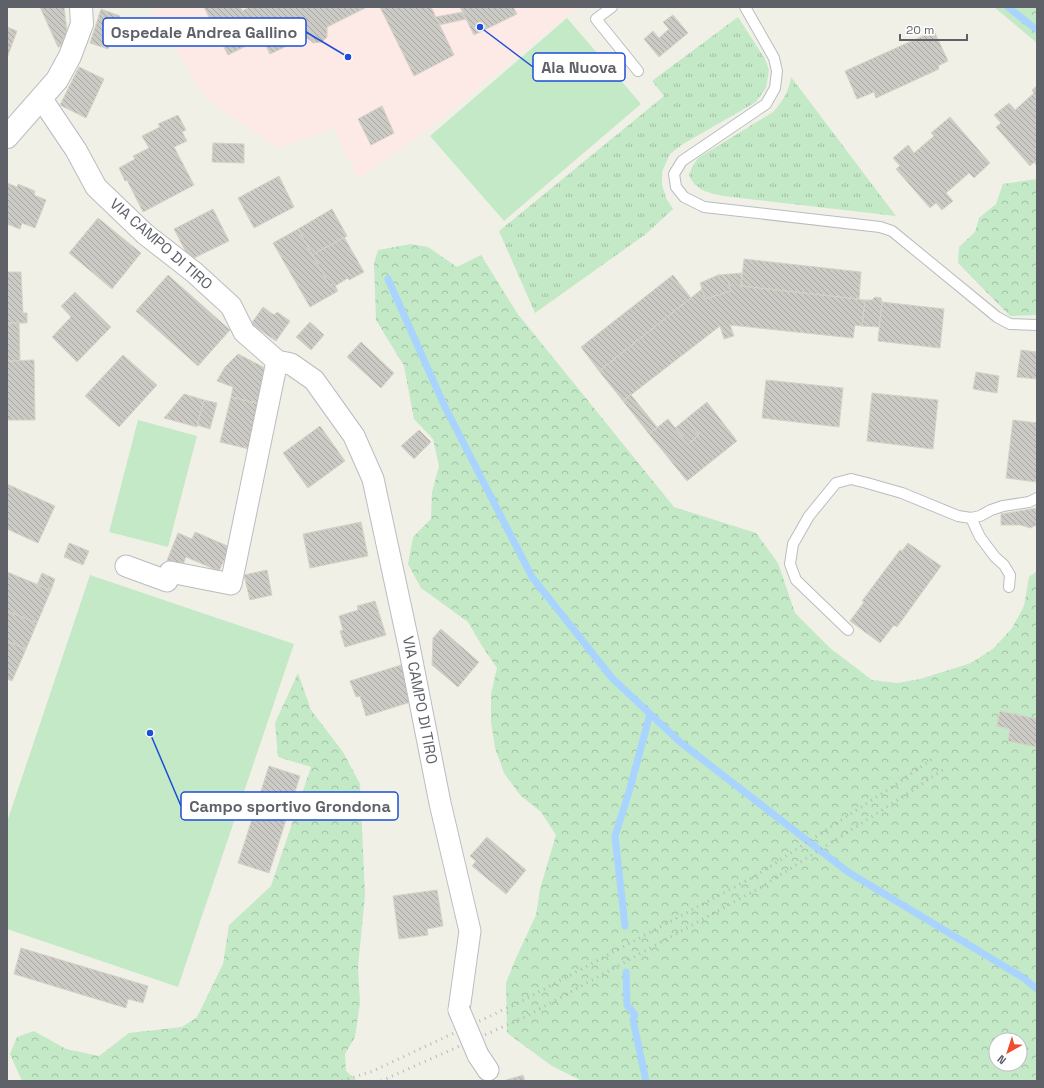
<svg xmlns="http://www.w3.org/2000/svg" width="1044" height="1088" viewBox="0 0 1044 1088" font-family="'Space Grotesk',sans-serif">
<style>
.medical{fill:#fde9e5}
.grass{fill:url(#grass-tufts)}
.forest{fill:url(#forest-crowns);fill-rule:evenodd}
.pitch{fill:#c3e9c6}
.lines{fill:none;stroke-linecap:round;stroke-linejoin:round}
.stream{stroke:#a9d4ff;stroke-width:7}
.building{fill:url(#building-back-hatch);stroke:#d6d2c5}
.service-casing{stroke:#babcc1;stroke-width:12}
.minor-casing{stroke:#babcc1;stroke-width:23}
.tertiary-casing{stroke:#babcc1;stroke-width:24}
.service{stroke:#fff;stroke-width:10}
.minor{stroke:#fff;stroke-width:21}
.tertiary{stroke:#fff;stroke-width:22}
.rail{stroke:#b8b9b9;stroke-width:3;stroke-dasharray:1 5;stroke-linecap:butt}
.minor-bridge-casing{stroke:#babcc1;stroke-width:23;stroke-linecap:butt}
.minor-bridge{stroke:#fff;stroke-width:21}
.labels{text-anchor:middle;stroke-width:4;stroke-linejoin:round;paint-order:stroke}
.street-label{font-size:15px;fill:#5e6268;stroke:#fff}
.leader{fill:none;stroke:#1d4ed8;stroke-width:1.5}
.callout-dot{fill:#1d4ed8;stroke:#fff;stroke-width:1.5}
.callout{fill:#fff;stroke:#1d4ed8;stroke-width:1.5}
.callout-label{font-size:16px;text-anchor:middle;font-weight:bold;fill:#5e6268}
</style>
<defs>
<pattern id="grass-tufts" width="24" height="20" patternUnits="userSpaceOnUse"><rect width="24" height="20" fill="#c3e9c6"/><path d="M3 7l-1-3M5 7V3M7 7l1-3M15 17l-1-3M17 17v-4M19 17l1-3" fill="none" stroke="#a2c0a5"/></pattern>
<pattern id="forest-crowns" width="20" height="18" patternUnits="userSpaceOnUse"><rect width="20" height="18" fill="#c3e9c6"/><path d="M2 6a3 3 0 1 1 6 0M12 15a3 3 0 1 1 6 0" fill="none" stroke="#a2c0a5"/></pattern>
<pattern id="building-back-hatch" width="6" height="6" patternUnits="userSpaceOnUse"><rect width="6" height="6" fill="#cccac4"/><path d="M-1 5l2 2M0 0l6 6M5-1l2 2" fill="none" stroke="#a9a7a3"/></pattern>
</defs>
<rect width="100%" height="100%" fill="#f1f0e7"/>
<path class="medical" d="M151,7H578L424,132L358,179L334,128L279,148L206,99Z"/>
<path class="grass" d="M738,17L765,59L769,70L766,88L756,102L683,144L670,154L662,172V185L666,198L673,209L646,234L535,313L499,231L664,96L652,81Z
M791,77L896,216L723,196C707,192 696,191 689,175L692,167L698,158L773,112C783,101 789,91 791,77Z"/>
<path class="forest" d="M994,7H1037V43Z
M1037,179V315L1010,316L958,263L959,247L975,232L979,218L996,204L1003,184Z
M411,244L428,247L457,267L481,255L517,313L674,507L756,533L778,563L795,613L830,648L872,680L897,683L920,679L971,663L993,649L1012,628L1024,606L1029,577L1037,571V1081H582L552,1066L507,1033L506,983L516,958L536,915L540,889L556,835L541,812L520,795L504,773L495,748L491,722V694L497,668L482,646L468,622L421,588L408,564L413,537L431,519L432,492L439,466L433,439L414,419L404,366L376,320L374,263L378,250ZM996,1040H1020V1064H996Z
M298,673L311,710L343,752L360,784L365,895L358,967L360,1003L355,1037L345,1054L346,1071L357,1081H22L10,1054L17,1037L34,1031L66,1049L99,1056L129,1033L182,1027L197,1017L223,964L229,925L271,886L311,767L278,757L275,723Z"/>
<path class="pitch" d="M567,18L641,104L504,221L430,136Z
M138,420L197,436L168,547L109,532Z
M90,575L294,644L178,987L7,929V822Z"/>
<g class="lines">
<path class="stream" d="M1008,7L1037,30
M388,279L444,405L532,577L612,678L680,742L848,872L1022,977L1037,989
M625,926L615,836L629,792L650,714
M626,972L627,1005L635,1015L633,1020L646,1081"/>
</g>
<path class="building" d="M40,7H64L67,31L61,46L58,47Z
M204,7H241L242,11L250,7H367L327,27V37L322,42L313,43L306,37L270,54L262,38L228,55Z
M380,7H431L454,55L414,76Z
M460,7H513L517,14L474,35Z
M101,9L120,16L108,49L90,43Z
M463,12L466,19L439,25L436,17Z
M673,15L688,33L659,57L644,39L653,31L659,38L669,29L663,22Z
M7,27L17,31L7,58Z
M934,31L948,61L938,66L939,69L876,98L874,92L857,99L845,71Z
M79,67L104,79L86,118L60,105Z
M1037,86V166L1034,162L1030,166L996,127L1001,123L994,115L1009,103L1015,110L1034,93L1032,90Z
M382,106L394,133L371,145L358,119Z
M178,115L186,130L182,132L187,141L174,147L194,185L143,212L127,180L125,181L119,168L135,159L133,156L149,148L142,136L160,127L158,124Z
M950,117L990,163L974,178L969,173L946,193L953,201L942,210L936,203L930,208L896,169L900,166L893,158L908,145L914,153L934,136L931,133Z
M213,143L244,144V163L212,162Z
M279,176L294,207L254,228L238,198Z
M7,183L17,187L18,184L35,191L34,195L46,200L35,228L22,223L20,229L7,224Z
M213,209L229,241L190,260L174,229Z
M332,209L347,236L312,255L298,229Z
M98,218L141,253L112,289L69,253Z
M298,229L330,286L334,284L338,291L310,307L273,243Z
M344,237L364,272L349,280L348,278L335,286L334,284L330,286L312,255Z
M744,259L861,272L859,299L741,286Z
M7,272H21L23,313H27V323H7Z
M742,273L741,286L865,300L862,326L855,325L853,338L730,325L734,336L724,339L720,326L623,401L599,371L702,289L705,299L731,291L728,281L724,276L718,275Z
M168,275L230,330L198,366L136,311Z
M673,275L691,298L599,371L581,347Z
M718,275L724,276L728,281L731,291L705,299L700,283Z
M75,292L111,327L77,362L52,337L71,317L61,306Z
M875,297L881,298L882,302L879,327L862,326L865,300H872Z
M882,302L944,309L940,348L878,341Z
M263,307L274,315L277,312L290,321L276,341L251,324Z
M310,322L324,335L311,350L296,337Z
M7,323H19L20,361H7Z
M361,342L394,373L381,388L347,357Z
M1021,350L1037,352V379L1017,377Z
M238,354L267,369L260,404L231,397L233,387L217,381L225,367Z
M123,355L157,385L119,427L85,396Z
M34,360L35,420H7V361Z
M976,372L999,376L997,393L973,389Z
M766,380L843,388L839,427L762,418Z
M872,393L938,400L933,449L867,441Z
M184,394L204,400L197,427L164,418Z
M631,395L657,427L649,434L623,401Z
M231,397L260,404L249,449L220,442Z
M204,400L217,403L210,429L197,425Z
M707,402L737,441L687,481L649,434L668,419L688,444L699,435L686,419Z
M686,419L699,435L688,444L675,428Z
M1013,420L1037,423V473L1036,482L1006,478Z
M320,426L345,461L308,488L283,453Z
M419,430L431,442L414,459L401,446Z
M7,484L55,506L38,543L7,529Z
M1037,508V525L1030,528L1021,525H1001V514Z
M361,522L368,556L310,568L303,534Z
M195,532L230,547L219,571L186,557L181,569L166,563L178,533L192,539Z
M69,543L89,551L83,565L64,557Z
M908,543L941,566L897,627L894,625L880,643L850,621L864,602L862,601L900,550L902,551Z
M267,570L272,595L250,600L244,575Z
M7,572L51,590L37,623L7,611Z
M42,573L55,579L51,590L37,585Z
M375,601L386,635L345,647L340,631L343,630L339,616L358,610L357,606Z
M7,611L37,623L26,649L7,641Z
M441,629L479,662L458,687L432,665L433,638Z
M7,641L26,649L12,681L7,679Z
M404,664L414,701L366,716L360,696L356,697L350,681Z
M1000,711L1037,719V747L1008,741L1010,729L997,726Z
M269,766L300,776L269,873L238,863Z
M487,837L526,870L506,894L472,866L476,861L470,856Z
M437,890L443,926L427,929L428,935L399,939L393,896Z
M21,948L148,986L143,1003L128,999L126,1008L14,974Z
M523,1075L525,1081H503Z"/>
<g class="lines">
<defs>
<path id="service" d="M612,7L596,19L638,71
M745,7L774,58L777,71L775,88L766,104L682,161L674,174L676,187L684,197L704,207L880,227L892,231L997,317L1010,324L1037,325
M971,518L980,537L995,557L1004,565L1010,575L1009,587
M848,630L796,580L790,564L793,544L809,516L836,483L851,479L867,483L902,493L958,516L971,518L980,516L991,510L1003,506L1029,502L1037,498"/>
<path id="minor" d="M41,98L76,150L96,187L145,234L195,273L231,306L244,332L277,361L291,364L314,380L354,436L373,479L409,646L440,803L470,931L459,1010
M126,566L167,581L170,572L231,584L277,361
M478,1055L488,1070"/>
<path id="tertiary" d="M7,137L57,80L70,56L82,24L81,7"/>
</defs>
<use href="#service" class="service-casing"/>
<use href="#minor" class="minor-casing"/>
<use href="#tertiary" class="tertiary-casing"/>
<use href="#service" class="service"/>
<use href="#minor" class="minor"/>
<use href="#tertiary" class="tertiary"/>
<path class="rail" d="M342,1081L373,1071L520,1002L757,875L895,785L935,757
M381,1081L525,1017L763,886L901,798L944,769"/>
<defs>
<path id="minor-bridge" d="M459,1010L478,1055"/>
</defs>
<use href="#minor-bridge" class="minor-bridge-casing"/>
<use href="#minor-bridge" class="minor-bridge"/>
</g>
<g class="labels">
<g class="street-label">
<text transform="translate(161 244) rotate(41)" y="5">VIA CAMPO DI TIRO</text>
<text transform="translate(420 700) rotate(79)" y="5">VIA CAMPO DI TIRO</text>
</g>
</g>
<path class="leader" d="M348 57L306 32M480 27L533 67M150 733L181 806"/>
<g class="callout-dot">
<circle cx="348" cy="57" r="4"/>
<circle cx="480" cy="27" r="4"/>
<circle cx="150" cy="733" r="4"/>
</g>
<g class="callout">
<rect x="103" y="18" width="203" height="28" rx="4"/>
<rect x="533" y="53" width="92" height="28" rx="4"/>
<rect x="181" y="792" width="217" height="28" rx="4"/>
</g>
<g class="callout-label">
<text x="204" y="38">Ospedale Andrea Gallino</text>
<text x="579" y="73">Ala Nuova</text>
<text x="290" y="812">Campo sportivo Grondona</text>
</g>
<rect width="1044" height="1088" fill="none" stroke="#5e6268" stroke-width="16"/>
<g transform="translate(1008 1052) rotate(219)"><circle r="19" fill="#ffffff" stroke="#bfc0c3"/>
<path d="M0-3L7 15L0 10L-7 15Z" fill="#f04b2e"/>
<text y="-6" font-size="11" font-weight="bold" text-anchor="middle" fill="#5e6268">N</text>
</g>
<path d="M900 34v6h67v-6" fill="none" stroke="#5e6268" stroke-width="2"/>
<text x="906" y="34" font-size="12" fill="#5e6268" stroke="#ffffff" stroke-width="3" paint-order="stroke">20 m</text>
</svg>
